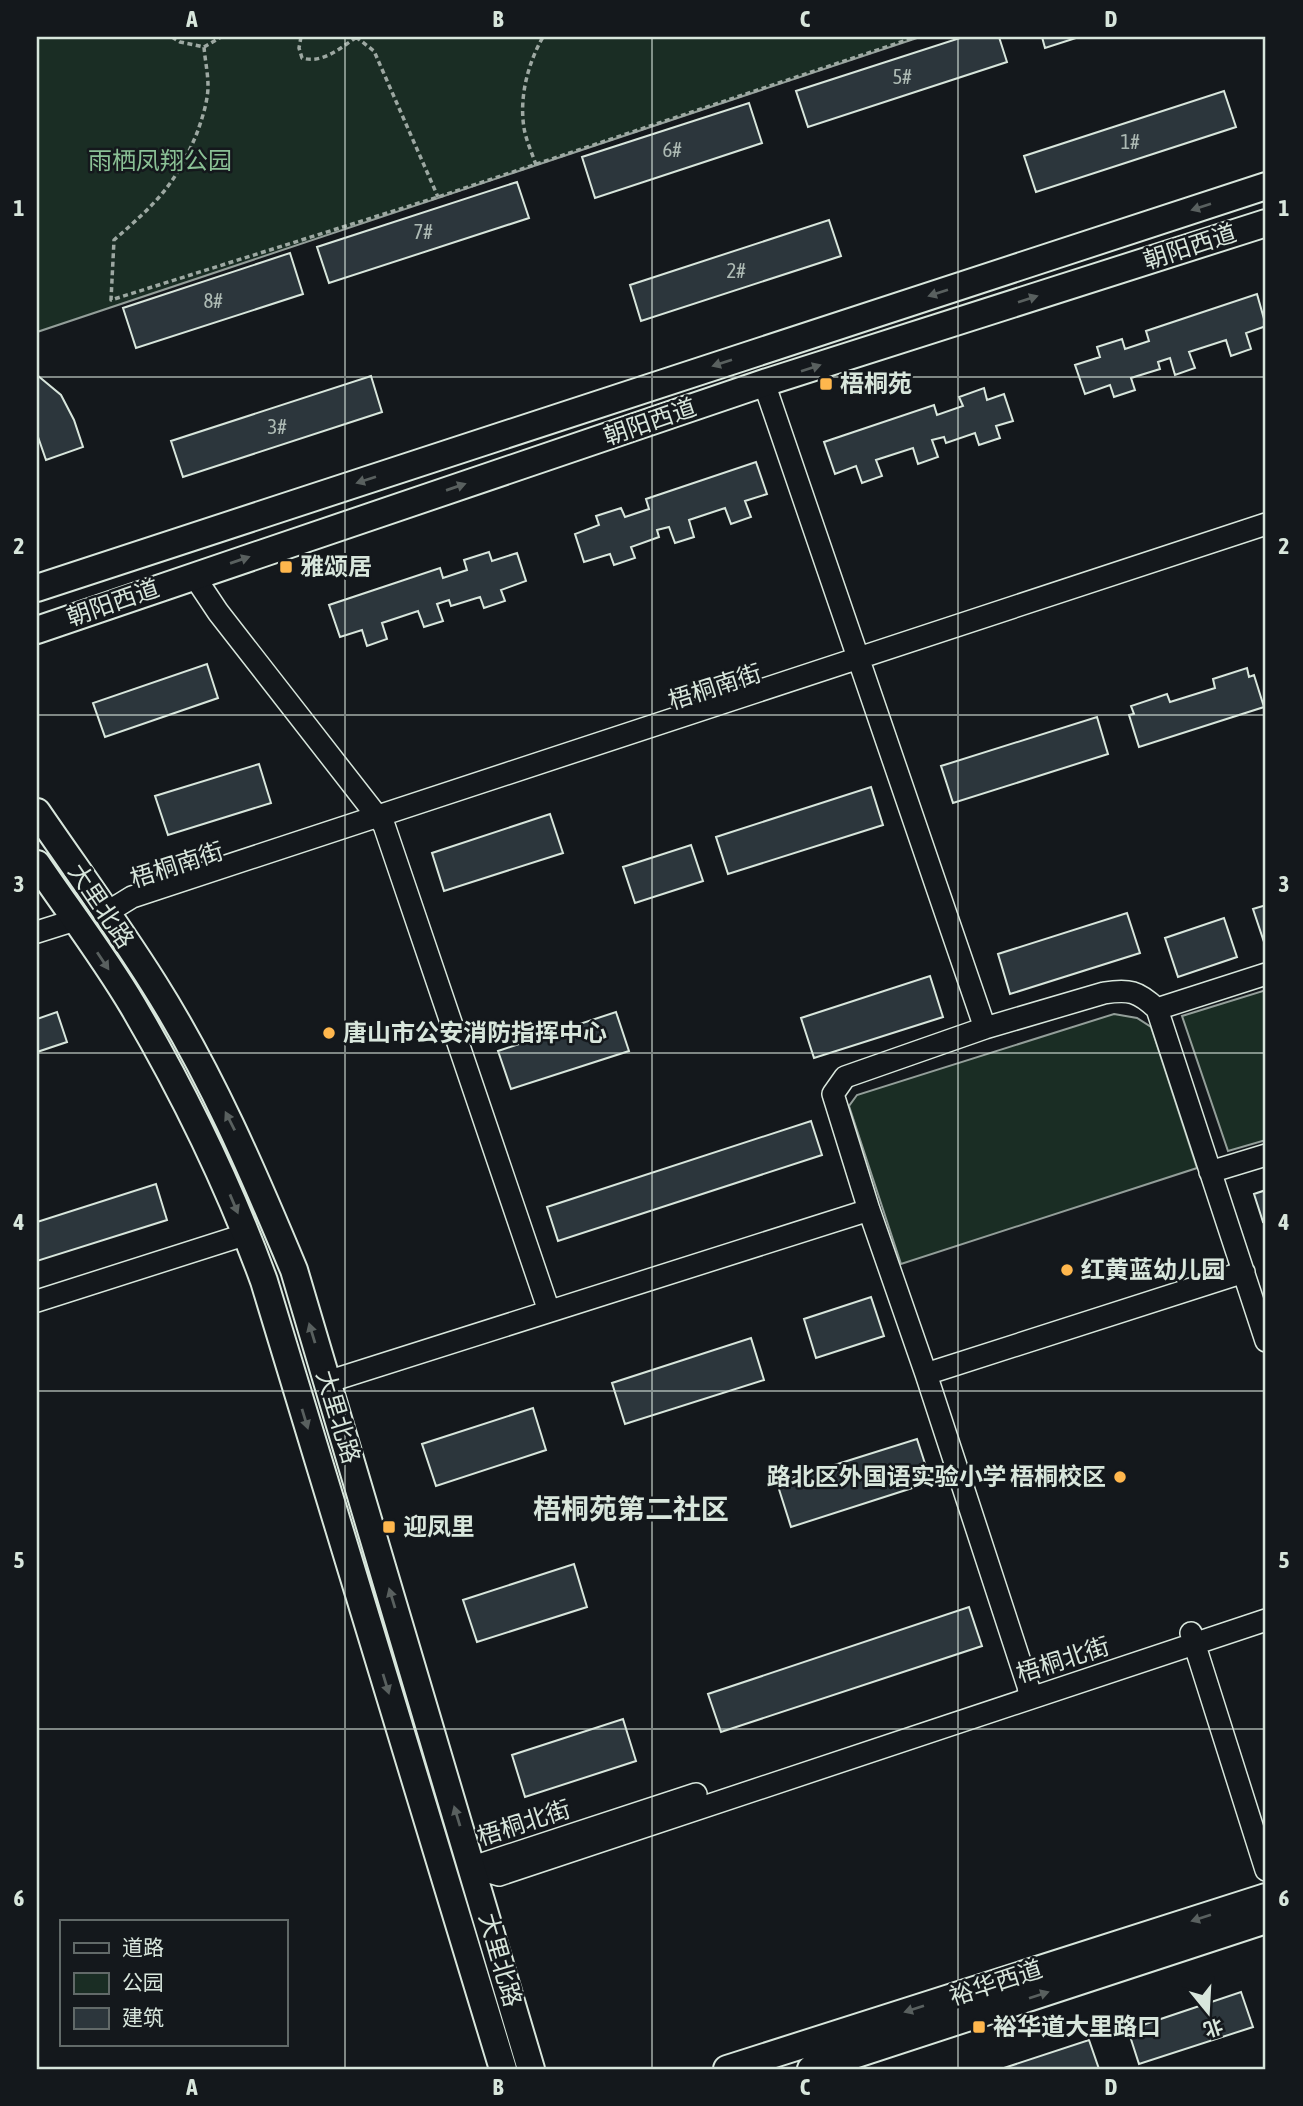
<svg xmlns="http://www.w3.org/2000/svg" width="1303" height="2106" viewBox="0 0 1303 2106" font-family="'Asap Condensed','Noto Sans SC',sans-serif">
<style>
.green{fill:#1a2d24;stroke:#939e99;stroke-width:2}
.building{fill:#2c363c;stroke:#d8e6dc;stroke-width:2}
.lines{fill:none;stroke-linecap:round;stroke-linejoin:round}
.minor-casing{stroke:#d8e6dc;stroke-width:24}
.major-casing{stroke:#d8e6dc;stroke-width:30}
.path{stroke:#9da8a2;stroke-width:3.5;stroke-dasharray:5 3.5;stroke-linecap:butt}
.minor{stroke:#14181c;stroke-width:21}
.major{stroke:#14181c;stroke-width:26}
.oneway{fill:#59605f}
.grid{fill:none;stroke:#d8e6dc;stroke-width:2;stroke-opacity:0.55}
.poi-dot{fill:#ffb74d;stroke:#14181c;stroke-width:2.5}
.labels{text-anchor:middle;stroke-width:5;stroke-linejoin:round;paint-order:stroke}
.number-label{font-size:21px;fill:#adbab4}
.park-label{font-size:24px;fill:#8ac095;stroke:#14181c}
.street-label{font-size:24px;fill:#d8e6dc;stroke:#14181c}
.poi-label{font-size:24px;font-weight:bold;fill:#d8e6dc;stroke:#14181c;text-anchor:start}
.quarter-label{font-size:28px;font-weight:bold;fill:#d8e6dc;stroke:#14181c}
.neatline{fill:none;stroke:#d8e6dc;stroke-width:2.5}
.grid-label{font-size:23px;text-anchor:middle;font-weight:bold;fill:#d8e6dc}
</style>
<rect width="100%" height="100%" fill="#14181c"/>
<path class="green" d="M37,37H920L37,332Z
M1266,990V1140L1228,1151L1182,1016Z
M1114,1014L1137,1018L1151,1027L1197,1168L901,1264L849,1106L857,1095Z"/>
<path class="building" d="M963,37H999L1007,62L808,127L796,91Z
M1042,37H1079L1045,48Z
M1224,91L1236,127L1036,192L1024,156Z
M749,103L762,143L595,198L582,157Z
M517,182L529,218L329,283L317,247Z
M829,220L841,256L641,321L630,285Z
M290,253L303,294L136,348L123,308Z
M1257,294L1266,326L1246,333L1251,349L1231,356L1226,340L1189,352L1195,368L1175,375L1170,358L1158,362L1160,369L1131,378L1135,390L1114,397L1110,385L1085,394L1075,365L1100,357L1097,347L1122,339L1125,349L1149,341L1146,331Z
M37,375L61,395L74,420L83,447L46,460L37,434Z
M371,376L382,412L183,477L171,441Z
M984,388L987,400L1004,394L1013,421L996,426L1000,438L979,445L975,433L946,443L944,437L932,440L938,457L918,464L913,448L876,460L882,476L862,483L856,466L835,474L824,442L934,405L937,415L963,406L959,397Z
M756,462L767,494L745,501L751,517L731,524L725,508L689,520L694,537L675,543L669,527L657,530L659,537L631,547L635,558L614,565L610,554L584,562L575,534L599,525L596,516L621,508L625,517L649,509L646,499Z
M489,552L492,561L517,553L526,581L501,590L505,601L484,608L480,597L451,606L449,600L437,604L443,621L424,627L418,611L382,623L387,639L367,646L362,630L340,637L329,605L440,568L443,578L467,570L464,560Z
M207,664L218,698L105,737L93,703Z
M1247,668L1249,677L1254,675L1264,707L1139,747L1129,715L1134,714L1131,706L1167,694L1170,702L1215,688L1213,679Z
M1097,717L1108,754L953,803L941,766Z
M259,764L271,803L168,835L155,796Z
M871,787L883,825L728,874L716,837Z
M550,814L563,853L444,891L432,853Z
M691,845L703,881L635,903L623,867Z
M1266,905V945H1265L1253,909Z
M1127,913L1140,953L1010,994L998,954Z
M1224,918L1237,957L1178,977L1165,938Z
M930,976L943,1017L814,1058L801,1018Z
M57,1012L67,1042L37,1052V1019Z
M616,1012L629,1051L511,1089L498,1051Z
M811,1121L822,1155L558,1241L547,1207Z
M156,1184L167,1220L37,1261V1222Z
M1266,1190V1221L1263,1222L1254,1194Z
M871,1297L884,1336L816,1358L804,1319Z
M751,1338L764,1380L625,1424L612,1383Z
M533,1408L546,1450L436,1486L422,1444Z
M917,1439L931,1482L791,1527L777,1483Z
M574,1564L587,1607L477,1642L463,1600Z
M969,1607L982,1646L721,1732L708,1694Z
M623,1719L636,1761L525,1797L512,1755Z
M1241,1992L1253,2027L1139,2064L1128,2030Z
M1089,2040L1099,2069H1001Z"/>
<g class="lines">
<defs>
<path id="minor" d="M764,383L985,1028
M194,576L218,612L384,825L549,1311
M106,913L132,897L1266,524
M37,932L75,920
M1157,1009L1266,974
M1210,1172L1266,1155
M37,1301L247,1234
M926,1374L1244,1272
M327,1382L869,1210
M1191,1633L1266,1870
M1030,1698L1028,1686L926,1374L869,1210L833,1094L845,1077L985,1028L1104,993C1129,989 1138,991 1157,1009L1266,1341
M473,1867L499,1875L1266,1620
M473,1867L696,1794"/>
<path id="major" d="M37,588L1266,186
M37,630L764,383L1266,223
M37,812C76,869 117,925 154,984C211,1074 253,1172 294,1270L531,2069
M37,864C69,911 104,957 133,1006C184,1093 229,1185 264,1281L503,2069
M727,2069L1266,1897
M811,2069L1266,1920"/>
</defs>
<use href="#minor" class="minor-casing"/>
<use href="#major" class="major-casing"/>
<path class="path" d="M172,37L180,42L204,47C205,60 208,73 208,86C208,101 202,119 197,133C175,186 156,203 114,240L111,300L438,197L916,37
M301,37L299,48L302,58C323,64 340,48 357,37
M356,37L374,51L438,197
M204,47L221,37
M536,165C532,153 526,140 524,128C519,97 528,63 543,37"/>
<use href="#minor" class="minor"/>
<use href="#major" class="major"/>
</g>
<defs><path id="oneway-solid" d="M-6-.8H1V-3.2L6.5 0L1 3.2V.8H-6Z" transform="scale(1.75)"/></defs>
<g class="oneway">
<use href="#oneway-solid" transform="translate(1201 207) rotate(162)"/>
<use href="#oneway-solid" transform="translate(938 293) rotate(162)"/>
<use href="#oneway-solid" transform="translate(1028 299) rotate(-18)"/>
<use href="#oneway-solid" transform="translate(722 363) rotate(162)"/>
<use href="#oneway-solid" transform="translate(811 368) rotate(-18)"/>
<use href="#oneway-solid" transform="translate(366 480) rotate(162)"/>
<use href="#oneway-solid" transform="translate(456 487) rotate(-19)"/>
<use href="#oneway-solid" transform="translate(240 560) rotate(-19)"/>
<use href="#oneway-solid" transform="translate(103 961) rotate(56)"/>
<use href="#oneway-solid" transform="translate(230 1121) rotate(-117)"/>
<use href="#oneway-solid" transform="translate(234 1204) rotate(67)"/>
<use href="#oneway-solid" transform="translate(312 1333) rotate(-107)"/>
<use href="#oneway-solid" transform="translate(305 1419) rotate(73)"/>
<use href="#oneway-solid" transform="translate(392 1598) rotate(-107)"/>
<use href="#oneway-solid" transform="translate(386 1684) rotate(73)"/>
<use href="#oneway-solid" transform="translate(457 1816) rotate(-107)"/>
<use href="#oneway-solid" transform="translate(1201 1918) rotate(162)"/>
<use href="#oneway-solid" transform="translate(1039 1995) rotate(-18)"/>
<use href="#oneway-solid" transform="translate(914 2009) rotate(162)"/>
</g>
<path class="grid" d="M345,37V2069M652,37V2069M958,37V2069M37,377H1266M37,715H1266M37,1053H1266M37,1391H1266M37,1729H1266"/>
<g class="poi-dot">
<rect x="819" y="377" width="14" height="14" rx="3.5"/>
<rect x="279" y="560" width="14" height="14" rx="3.5"/>
<circle cx="329" cy="1033" r="7"/>
<circle cx="1067" cy="1270" r="7"/>
<circle cx="1120" cy="1477" r="7"/>
<rect x="382" y="1520" width="14" height="14" rx="3.5"/>
<rect x="972" y="2020" width="14" height="14" rx="3.5"/>
</g>
<g class="labels">
<g class="number-label">
<text x="902" y="84">5#</text>
<text x="1130" y="149">1#</text>
<text x="672" y="157">6#</text>
<text x="423" y="239">7#</text>
<text x="736" y="278">2#</text>
<text x="213" y="308">8#</text>
<text x="277" y="434">3#</text>
</g>
<g class="park-label">
<text x="160" y="169">雨栖凤翔公园</text>
</g>
<g class="street-label">
<text transform="translate(1190 247) rotate(-18)" y="8">朝阳西道</text>
<text transform="translate(650 422) rotate(-19)" y="8">朝阳西道</text>
<text transform="translate(113 603) rotate(-19)" y="8">朝阳西道</text>
<text transform="translate(715 687) rotate(-18)" y="8">梧桐南街</text>
<text transform="translate(177 865) rotate(-18)" y="8">梧桐南街</text>
<text transform="translate(101 906) rotate(56)" y="8">大里北路</text>
<text transform="translate(338 1417) rotate(73)" y="8">大里北路</text>
<text transform="translate(1063 1660) rotate(-18)" y="8">梧桐北街</text>
<text transform="translate(524 1823) rotate(-18)" y="8">梧桐北街</text>
<text transform="translate(500 1960) rotate(74)" y="8">大里北路</text>
<text transform="translate(996 1983) rotate(-18)" y="8">裕华西道</text>
</g>
<g class="poi-label">
<text x="840" y="392">梧桐苑</text>
<text x="300" y="575">雅颂居</text>
<text x="343" y="1041">唐山市公安消防指挥中心</text>
<text x="1081" y="1278">红黄蓝幼儿园</text>
<text x="1106" y="1485" text-anchor="end">路北区外国语实验小学 梧桐校区</text>
<text x="403" y="1535">迎凤里</text>
<text x="993" y="2035">裕华道大里路口</text>
</g>
<g class="quarter-label">
<text x="631" y="1519">梧桐苑第二社区</text>
</g>
</g>
<rect width="1303" height="2106" fill="none" stroke="#14181c" stroke-width="77"/>
<rect x="60" y="1920" width="228" height="126" fill="#14181c" stroke="#626a69" stroke-width="2"/>
<rect x="74" y="1943" width="35" height="10" fill="#14181c" stroke="#626a69" stroke-width="2"/>
<text x="122" y="1955" font-size="21" fill="#d8e6dc">道路</text>
<rect x="74" y="1973" width="35" height="21" fill="#1a2d24" stroke="#626a69" stroke-width="2"/>
<text x="122" y="1990" font-size="21" fill="#d8e6dc">公园</text>
<rect x="74" y="2008" width="35" height="21" fill="#2c363c" stroke="#626a69" stroke-width="2"/>
<text x="122" y="2025" font-size="21" fill="#d8e6dc">建筑</text>
<g transform="translate(1208 2012) rotate(162)" stroke="#14181c" stroke-width="5" paint-order="stroke">
<path d="M0-5L12 26L0 18L-12 26Z" fill="#d8e6dc"/>
<text y="-10" font-size="19" font-weight="bold" text-anchor="middle" fill="#d8e6dc">北</text>
</g>
<rect x="38" y="38" width="1226" height="2030" class="neatline"/>
<g class="grid-label">
<text x="192" y="27">A</text>
<text x="498" y="27">B</text>
<text x="805" y="27">C</text>
<text x="1111" y="27">D</text>
<text x="19" y="216">1</text>
<text x="1284" y="216">1</text>
<text x="19" y="554">2</text>
<text x="1284" y="554">2</text>
<text x="19" y="892">3</text>
<text x="1284" y="892">3</text>
<text x="19" y="1230">4</text>
<text x="1284" y="1230">4</text>
<text x="19" y="1568">5</text>
<text x="1284" y="1568">5</text>
<text x="19" y="1906">6</text>
<text x="1284" y="1906">6</text>
<text x="192" y="2095">A</text>
<text x="498" y="2095">B</text>
<text x="805" y="2095">C</text>
<text x="1111" y="2095">D</text>
</g>
</svg>
